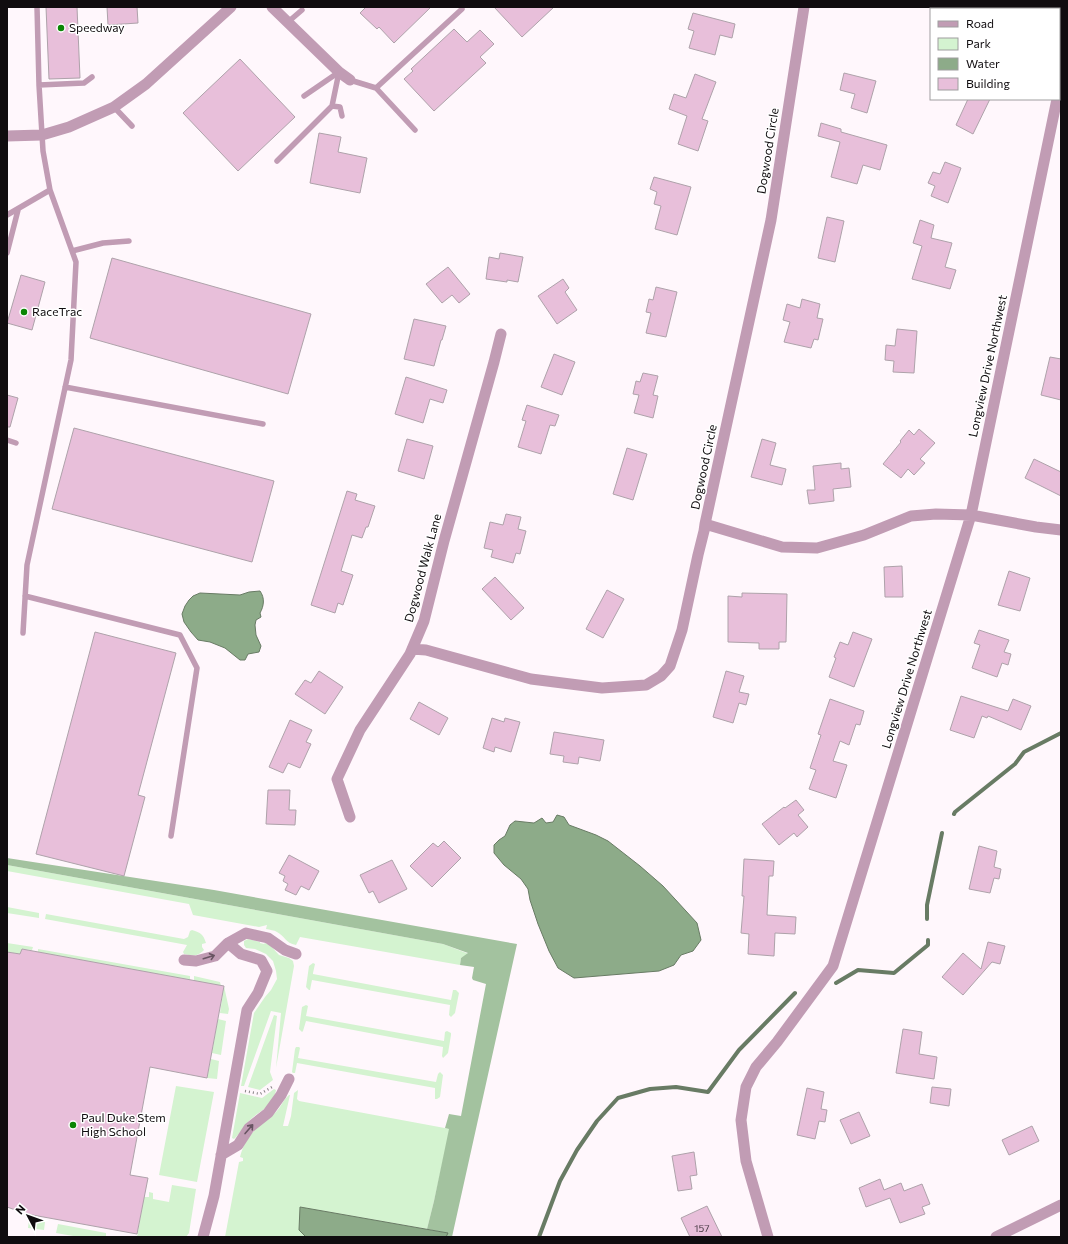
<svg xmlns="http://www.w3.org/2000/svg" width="1068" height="1244" viewBox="0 0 1068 1244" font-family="Commissioner,sans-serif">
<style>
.green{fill:#d4f3d0}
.forest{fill:#a3c29f}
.water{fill:#8dab89;stroke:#687b64}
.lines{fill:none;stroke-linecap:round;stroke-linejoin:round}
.stream{stroke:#687b64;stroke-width:4}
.building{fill:#e8bfda;stroke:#aea2aa}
.path{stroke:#898387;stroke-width:2.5;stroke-dasharray:1 3;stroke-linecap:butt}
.service{stroke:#c19cb4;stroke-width:5.5}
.minor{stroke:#c19cb4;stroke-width:11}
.oneway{stroke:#685462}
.poi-dot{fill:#0a8604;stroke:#fff;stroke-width:1.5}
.labels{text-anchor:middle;stroke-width:3;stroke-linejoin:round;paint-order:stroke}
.number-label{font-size:10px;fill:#463942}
.poi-label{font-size:12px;fill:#100c0f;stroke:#fff;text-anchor:start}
.street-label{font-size:12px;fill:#100c0f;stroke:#fff}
</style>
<rect width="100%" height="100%" fill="#fff7fc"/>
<path class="green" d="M7,865L443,944L469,954L461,958L460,965L300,937L296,945C285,943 285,936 277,932C274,930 270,930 266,929L267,925L259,927L193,915L189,904L7,871Z
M7,907L39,913V918L7,913Z
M46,914L184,939L188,937L190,931L192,930C201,933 203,934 206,943L202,944V947L204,950C197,957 193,956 184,954L183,952L187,945L45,919Z
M248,939L260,942V943L264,944L265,943L269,944L279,955L289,958L293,961L294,966L276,1068L281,1013L271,1011L244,1086H241L254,1013L265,997L271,990L277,979L276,971L273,961L266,954L255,949L246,948L244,945V941Z
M7,943L33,947L32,950L22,949L20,954L7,952Z
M38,949L190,976V980L38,952Z
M313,963L315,964L313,973V974L451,1000L453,990H456L459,993L455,1013L451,1017L449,1015L450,1005L312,980L310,990H309L306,987L309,966Z
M194,976L220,982L221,986L194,981Z
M224,986L229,1009L228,1014L220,1013Z
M306,1005L308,1006L306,1016L444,1041L445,1032L447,1031L451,1033V1035L448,1053L443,1058L442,1056L443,1047L306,1021L303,1031L302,1032L299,1029L302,1007Z
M274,1015L277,1016L270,1072L273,1080L260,1090L248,1087Z
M218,1019L226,1021L221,1055L212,1053Z
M296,1047H299L300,1048L298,1058L436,1082L438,1074L440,1072L443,1075L440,1097L437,1099H435V1088L297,1063L295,1073H293L292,1072L295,1049Z
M211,1059L219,1061L217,1079L207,1078Z
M176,1086L214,1092L197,1182L159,1175Z
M274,1089L276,1090C273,1108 259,1110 248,1122C243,1127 239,1135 234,1139L232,1138L240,1093L262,1098Z
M298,1090L297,1099L299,1101L450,1129L434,1201L427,1229L300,1207L299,1230L306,1237H225L239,1162L243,1161V1158L240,1157C244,1141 253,1130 266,1120C269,1117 273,1115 276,1112C281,1107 283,1100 289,1095H290L283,1126H288L291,1116L294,1093Z
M172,1185L196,1189L189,1233L186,1237H137L144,1197H149V1192L153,1193V1199L169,1202Z
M29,1219L45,1222L44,1230L28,1228Z
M58,1224L106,1233V1237H79L56,1233Z"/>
<path class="forest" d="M7,858L214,890L517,944L452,1237H446L447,1233L427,1229L434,1201L449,1129L445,1128L449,1114L461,1116L486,984L473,980L472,978L474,967L460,965L461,958L468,953L443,944L7,865Z"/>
<path class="water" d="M260,591C265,598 264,606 260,613L261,617L256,620L255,625L256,635L261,646L259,652L248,654L245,660H240L225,648L210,642L198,640L191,632L184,622L182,614L185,606L189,600L193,596L200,593L240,595L249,592Z
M557,815L564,817L569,825L596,835L608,841L640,866L663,886L697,923L701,940L693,951L681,955L674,965L659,971L574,978L558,968L549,951L538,924L530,900L528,889L521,879L504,865L494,853V845L499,840L505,836L510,825L515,821L534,823L542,818L546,823L553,822Z
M300,1207L448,1233L446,1237H306L299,1230Z"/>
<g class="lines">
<path class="stream" d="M954,814L955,812L1015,764L1024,752L1061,733
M927,919V905L942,833
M836,983L858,970L894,973L928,945V940
M539,1237L560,1181L577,1150L597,1121L618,1098L650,1089L676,1087L708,1092L739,1050L795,993"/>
</g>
<path class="building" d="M46,7H77L80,78L49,79Z
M107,7H137L138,23L108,25Z
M366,7H431L394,43L379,27L377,29L360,13Z
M494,7H554L522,37Z
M693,13L735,24L732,38L720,35L715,55L689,48L694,31L688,29Z
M454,29L467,42L480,30L494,44L480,57L486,63L434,111L404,79L413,71L411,69Z
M240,59L295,117L238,171L183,113Z
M844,73L876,81L867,113L851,108L855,94L840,90Z
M695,74L716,82L702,119L708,121L698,151L678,144L687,116L669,109L674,94L686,98Z
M968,99H990L973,134L956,125Z
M821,123L841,129V132L887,145L880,170L863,165L857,184L831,177L840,142L818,136Z
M319,133L341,137L338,152L367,158L360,193L310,183Z
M945,162L961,168L948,203L931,196L935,186L928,183L933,172L940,174Z
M654,177L691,187L677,235L655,229L661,206L654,204L657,192L650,189Z
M827,217L844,221L835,262L818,258Z
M920,220L934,225L931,238L952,243L945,267L956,270L950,289L912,279L922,246L913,243Z
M500,253L523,257L518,282L507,280V282L486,279L489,257L499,259Z
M112,258L311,314L288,394L90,338Z
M448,267L470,294L459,303L452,295L442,303L426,284Z
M21,275L45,282L32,330L7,323Z
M563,279L569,288L565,292L577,310L557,324L538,296Z
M656,287L677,292L666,337L646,333L651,313L646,312L649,299L653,300Z
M802,299L820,304L817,318L823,319L818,340L814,339L811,348L784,342L790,322L783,320L787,304L800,308Z
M414,319L446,326L442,340H441L434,366L404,359Z
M897,329L917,331L914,373L893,372L894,361L885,360L886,345L895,346Z
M554,354L575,362L562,395L541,387Z
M1050,357L1061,359V400L1041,395Z
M643,373L658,376L653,395L658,396L653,418L634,413L639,395L633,394L636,381L640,382Z
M406,377L447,390L443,403L430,399L423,423L395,414Z
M7,395L18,398L10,427H7Z
M527,405L559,415L555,426L550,425L541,454L518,447L526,421L522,420Z
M74,428L274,481L252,562L52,509Z
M919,429L935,443L920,459L925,463L914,475L908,469L901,478L883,464L901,442L900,441L909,430L914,435Z
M407,439L433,446L424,479L398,471Z
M762,439L776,443L770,465L786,469L782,485L751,477Z
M627,448L647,454L633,500L613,494Z
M1034,459L1061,472V496L1025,478Z
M841,463V469L849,468L851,487L833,489L834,501L809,504L807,490H815L813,466Z
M347,491L357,494L355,500L375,506L368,527H366L362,538L352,535L341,571L353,575L343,605L338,603L335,613L311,605Z
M506,514L521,517L518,529L526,531L520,554L516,553L513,563L491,557L493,550L484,548L490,522L503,525Z
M902,566L903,597H885L884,567Z
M1009,571L1030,578L1020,611L998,605Z
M495,577L524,608L511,620L482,589Z
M607,590L624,599L603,638L586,629Z
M742,593L787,594L786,642H779V649H759V643L728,642V596L742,597Z
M979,630L1009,640L1004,652L1011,654L1008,665L1002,663L997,677L972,668L980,645L974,643Z
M95,632L176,653L138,795L145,797L124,876L36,854Z
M853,632L872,639L854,687L829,677L836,658L834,657L840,642L848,645Z
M319,671L343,687L325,714L295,694L305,680L311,683Z
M726,671L744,676L739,692L749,694L746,705L739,703L733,723L713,717Z
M961,696L1008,711L1013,699L1031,706L1021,730L988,716L987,718L982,716L974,738L950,730Z
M830,699L864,711L860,725L856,724L849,745L840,741L833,761L847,765L836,798L809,789L816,770L810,768L821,735L818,734Z
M419,702L448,718L439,735L410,719Z
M492,718L504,722L505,718L520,722L511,752L495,747L494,752L483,748Z
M290,720L312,730L306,742L311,744L300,768L288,763L283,773L269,767Z
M554,732L604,740L600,761L579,757L578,764L563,762L564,756L550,754Z
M268,790H290L289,810H296L295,825L266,824Z
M796,800L804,810L798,815L808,827L797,837L794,833L779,845L762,824L784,807L785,808Z
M444,841L461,858L432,887L410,866L433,843L438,847Z
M979,846L997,851L994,867L1001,869L999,879L994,878L990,893L969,889Z
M289,855L319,871L309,890L301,886L296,895L285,890L288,884L283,881L285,876L279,873Z
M744,859L774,861L773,876H769L767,915L796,917L795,934L775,933L774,956L748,954L749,934L741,933L744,896H742Z
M392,860L407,889L379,903L373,891L369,893L360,875Z
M988,942L1005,946L1000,964L992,962L963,995L942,977L963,953L981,969Z
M22,949L224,986L207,1078L150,1067L130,1175L148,1178L137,1234L27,1214L7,1207V952L20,954Z
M903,1029L922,1032L919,1054L937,1057L934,1079L896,1073Z
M932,1087L951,1089L949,1106L930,1103Z
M807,1088L824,1092L821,1109L827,1110L825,1122L819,1121L815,1139L797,1135Z
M859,1112L870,1136L851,1144L840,1120Z
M1032,1126L1039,1141L1009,1155L1002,1140Z
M694,1152L697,1175L690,1176L692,1189L678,1191L672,1156Z
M880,1179L884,1190L901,1183L904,1191L922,1184L930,1204L922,1207L925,1214L900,1223L890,1198L866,1207L859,1188Z
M707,1206L722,1237H690L681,1218Z"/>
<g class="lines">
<path class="path" d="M245,1091L260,1094L272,1087"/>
<path class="service" d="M288,22L302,10
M350,80L376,88L415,130
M39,85L84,83L92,77
M376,88L462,9
M304,96L339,72
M332,106L340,107L342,116
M114,107L132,126
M277,161L332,106L339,72
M7,215L50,190L43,151L39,85L37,7
M72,251L103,243L129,241
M7,253L18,210
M65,387L263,424
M7,440L16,443
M25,596L180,635L197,668L171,836
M23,633L27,565L71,360L76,262L50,190"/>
<path class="minor" d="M272,7L339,72L350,80
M1059,87L1061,77
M7,136L42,135L69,127L114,107L146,84L231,7
M705,524L782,547L817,548L864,535L911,516L936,514L971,515L1036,527L1061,530
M412,649L426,650L531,679L602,688L646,685L661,676L670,666L682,630L698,555L704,531L705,524L771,220L804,7
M350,817L337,779L360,730L410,654L424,621L444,541L494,362L501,334
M184,960L196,961L215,956L228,943L246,933L268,938L285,950L296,954
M221,1155L238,1145L249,1128L268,1113L281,1095L289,1079
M203,1237L214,1196L247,1010L258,993L267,971L261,960L241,954L228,943
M768,1237L746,1161L741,1120L746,1087L756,1067L777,1042L833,966L971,515L1057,99
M996,1237L1061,1205"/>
</g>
<defs><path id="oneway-shaft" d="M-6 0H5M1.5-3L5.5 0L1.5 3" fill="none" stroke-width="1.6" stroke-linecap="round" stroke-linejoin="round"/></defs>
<g class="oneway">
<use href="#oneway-shaft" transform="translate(209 957) rotate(-17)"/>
<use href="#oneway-shaft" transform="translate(249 1129) rotate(-49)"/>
</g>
<g class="poi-dot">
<circle cx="61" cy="28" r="4"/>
<circle cx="24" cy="312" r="4"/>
<circle cx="73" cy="1125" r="4"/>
</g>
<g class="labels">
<g class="number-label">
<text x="702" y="1232">157</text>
</g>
<g class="poi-label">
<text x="69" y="32">Speedway</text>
<text x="32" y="316">RaceTrac</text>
<text x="81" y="1122">Paul Duke Stem<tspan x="81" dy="14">High School</tspan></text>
</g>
<g class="street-label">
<text transform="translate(768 151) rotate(-81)" y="4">Dogwood Circle</text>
<text transform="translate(988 366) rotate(-78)" y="4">Longview Drive Northwest</text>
<text transform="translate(704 467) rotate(-78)" y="4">Dogwood Circle</text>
<text transform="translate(423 568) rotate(-75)" y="4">Dogwood Walk Lane</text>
<text transform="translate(907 679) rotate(-73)" y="4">Longview Drive Northwest</text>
</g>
</g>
<rect width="1068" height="1244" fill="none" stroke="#100c0f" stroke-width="16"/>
<rect x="930" y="8" width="130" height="92" fill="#ffffff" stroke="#9f9e9f"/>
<rect x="938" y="21" width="20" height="6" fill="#c19cb4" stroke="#9f9e9f"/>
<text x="966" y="28" font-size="12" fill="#100c0f">Road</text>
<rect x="938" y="38" width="20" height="12" fill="#d4f3d0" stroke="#9f9e9f"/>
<text x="966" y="48" font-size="12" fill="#100c0f">Park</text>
<rect x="938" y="58" width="20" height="12" fill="#8dab89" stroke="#9f9e9f"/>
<text x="966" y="68" font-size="12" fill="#100c0f">Water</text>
<rect x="938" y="78" width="20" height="12" fill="#e8bfda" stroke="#9f9e9f"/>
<text x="966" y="88" font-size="12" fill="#100c0f">Building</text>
<g transform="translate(28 1216) rotate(311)" stroke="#ffffff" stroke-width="3" paint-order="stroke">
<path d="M0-3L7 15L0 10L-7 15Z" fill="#100c0f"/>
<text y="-6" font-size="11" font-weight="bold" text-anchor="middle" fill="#100c0f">N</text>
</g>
</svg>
